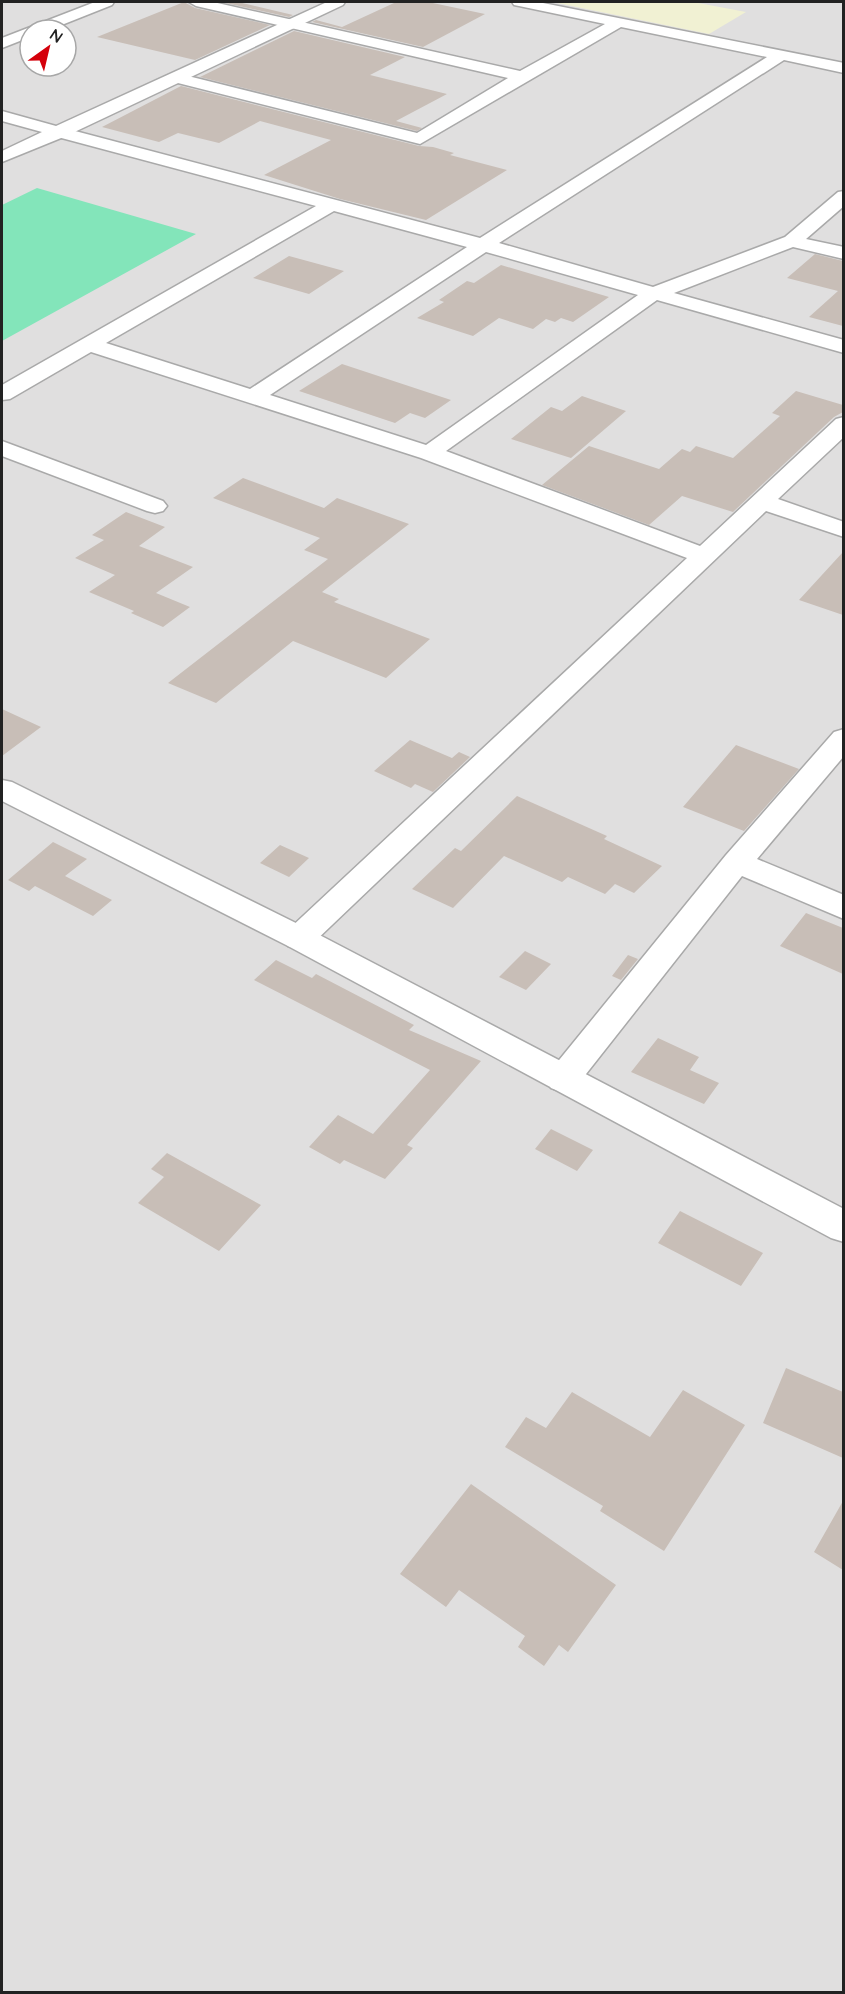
<svg xmlns="http://www.w3.org/2000/svg" width="845" height="1994" viewBox="0 0 845 1994" font-family="Quicksand,sans-serif">
<style>
.residential{fill:#e0dfdf;fill-rule:evenodd}
.farmland{fill:#f1f1d3}
.pitch{fill:#83e5ba}
.building{fill:#c8beb7}
.lines{fill:none;stroke-linecap:round;stroke-linejoin:round}
.minor-casing{stroke:#a9a9a9;stroke-width:3}
.tertiary-casing{stroke:#a9a9a9;stroke-width:3}
.minor{fill:#fff;fill-rule:evenodd}
.tertiary{fill:#fff;fill-rule:evenodd}
</style>
<rect width="100%" height="100%" fill="#f2eee8"/>
<path class="residential" d="M2,2H843V1992H2ZM30,30H66V66H30Z"/>
<path class="farmland" d="M552,2H693L746,12L709,34Z"/>
<path class="pitch" d="M37,188L196,234L2,341V205Z"/>
<path class="building" d="M184,2L195,8L270,25L195,60L97,37Z
M221,2H238L293,15L289,17Z
M404,2H428L485,14L423,47L312,22L316,20L342,27L394,3Z
M294,31L405,57L370,75L447,94L396,121L422,128L417,131L200,77Z
M181,86L419,146L433,147L454,153L450,155L507,170L426,220L340,199L264,175L331,140L260,121L219,143L178,133L159,142L102,127Z
M815,254L843,261V326L809,317L838,291L787,278Z
M289,256L344,271L309,294L253,278Z
M501,265L609,297L573,322L561,318L555,322L546,319L533,329L499,318L473,336L417,318L444,302L439,300L467,281L474,283Z
M342,364L451,400L425,418L410,413L395,423L299,391Z
M796,391L843,405V412L834,417L733,512L682,496L649,525L542,485L589,446L659,469L682,449L690,452L696,446L733,458L780,416L772,413Z
M582,396L626,411L571,458L511,439L551,407L562,411Z
M243,478L324,508L337,498L409,524L322,592L339,599L334,602L430,639L386,678L293,641L216,703L168,683L328,559L304,550L320,538L213,498Z
M126,512L165,527L139,546L193,567L156,593L190,607L163,627L131,613L134,611L89,592L115,575L75,558L104,540L92,535Z
M843,552V615L799,600Z
M2,709L41,727L2,756Z
M410,740L452,758L459,752L470,757L433,792L415,784L411,788L374,771Z
M736,745L799,769L744,831L683,807Z
M517,796L607,836L604,839L662,866L634,893L615,884L605,894L568,877L562,882L504,856L453,908L412,889L455,848L461,851Z
M53,842L87,859L65,876L112,900L93,916L35,886L29,891L8,880Z
M280,845L309,858L289,877L260,863Z
M806,913L843,928V974L780,946Z
M525,951L551,964L526,990L499,977Z
M628,955L638,959L621,980L612,976Z
M276,960L312,978L316,974L414,1025L409,1030L481,1061L407,1145L413,1148L385,1179L344,1160L340,1164L309,1147L338,1115L373,1134L430,1070L254,980Z
M658,1038L699,1057L690,1070L719,1083L704,1104L631,1072Z
M551,1129L593,1150L577,1171L535,1149Z
M167,1153L261,1205L219,1251L138,1203L164,1177L151,1169Z
M680,1211L763,1253L741,1286L658,1243Z
M786,1368L843,1392V1458L763,1423Z
M683,1390L745,1425L664,1551L600,1511L603,1506L505,1447L526,1417L546,1428L572,1392L650,1437Z
M471,1484L616,1585L568,1652L559,1645L544,1666L518,1647L525,1636L459,1590L446,1607L400,1574Z
M843,1501V1570L814,1552Z"/>
<g class="lines">
<defs>
<path id="minor" d="M95,2H114L112,5L49,30H30V37L2,48V38Z
M189,2H213L520,71L605,24L519,6L514,5L512,2H538L844,63V73L784,60L499,243L653,287L785,237L838,192L844,191V206L806,239L844,247V259L793,247L674,293L844,340V353L657,300L446,451L700,546L836,419L844,417V437L778,499L844,522V537L766,511L310,946L299,949L288,946L283,938L288,930L687,558L421,458L91,352L10,399L2,400V385L316,206L54,136L51,132L54,128L60,127L480,238L767,57L621,27L420,144L170,81L168,78L176,73L417,133L508,78L196,6ZM334,211L467,247L250,389L106,343ZM486,252L638,295L426,445L270,395Z
M2,441L163,501L167,506L163,511L155,513L147,511L2,456Z
M844,729V756L757,859L844,895V919L742,876L575,1088L563,1092L551,1088L546,1079L551,1070L726,855L834,732Z"/>
<path id="tertiary" d="M327,2H345L343,5L66,136L2,162V151L42,132L2,121V111L56,126Z
M2,780L12,782L310,930L844,1209V1242L831,1238L288,946L2,801Z"/>
</defs>
<use href="#minor" class="minor-casing"/>
<use href="#tertiary" class="tertiary-casing"/>
<use href="#minor" class="minor"/>
<use href="#tertiary" class="tertiary"/>
</g>
<rect width="845" height="1994" fill="none" stroke="#222222" stroke-width="6"/>
<g transform="translate(48 48) rotate(34)"><circle r="28" fill="#ffffff" stroke="#a7a7a7" stroke-width="1.5"/>
<path d="M0-4.5L10 22L0 15L-10 22Z" fill="#d4000b"/>
<text y="-9" font-size="16" font-weight="bold" text-anchor="middle" fill="#222222">N</text>
</g>
</svg>
